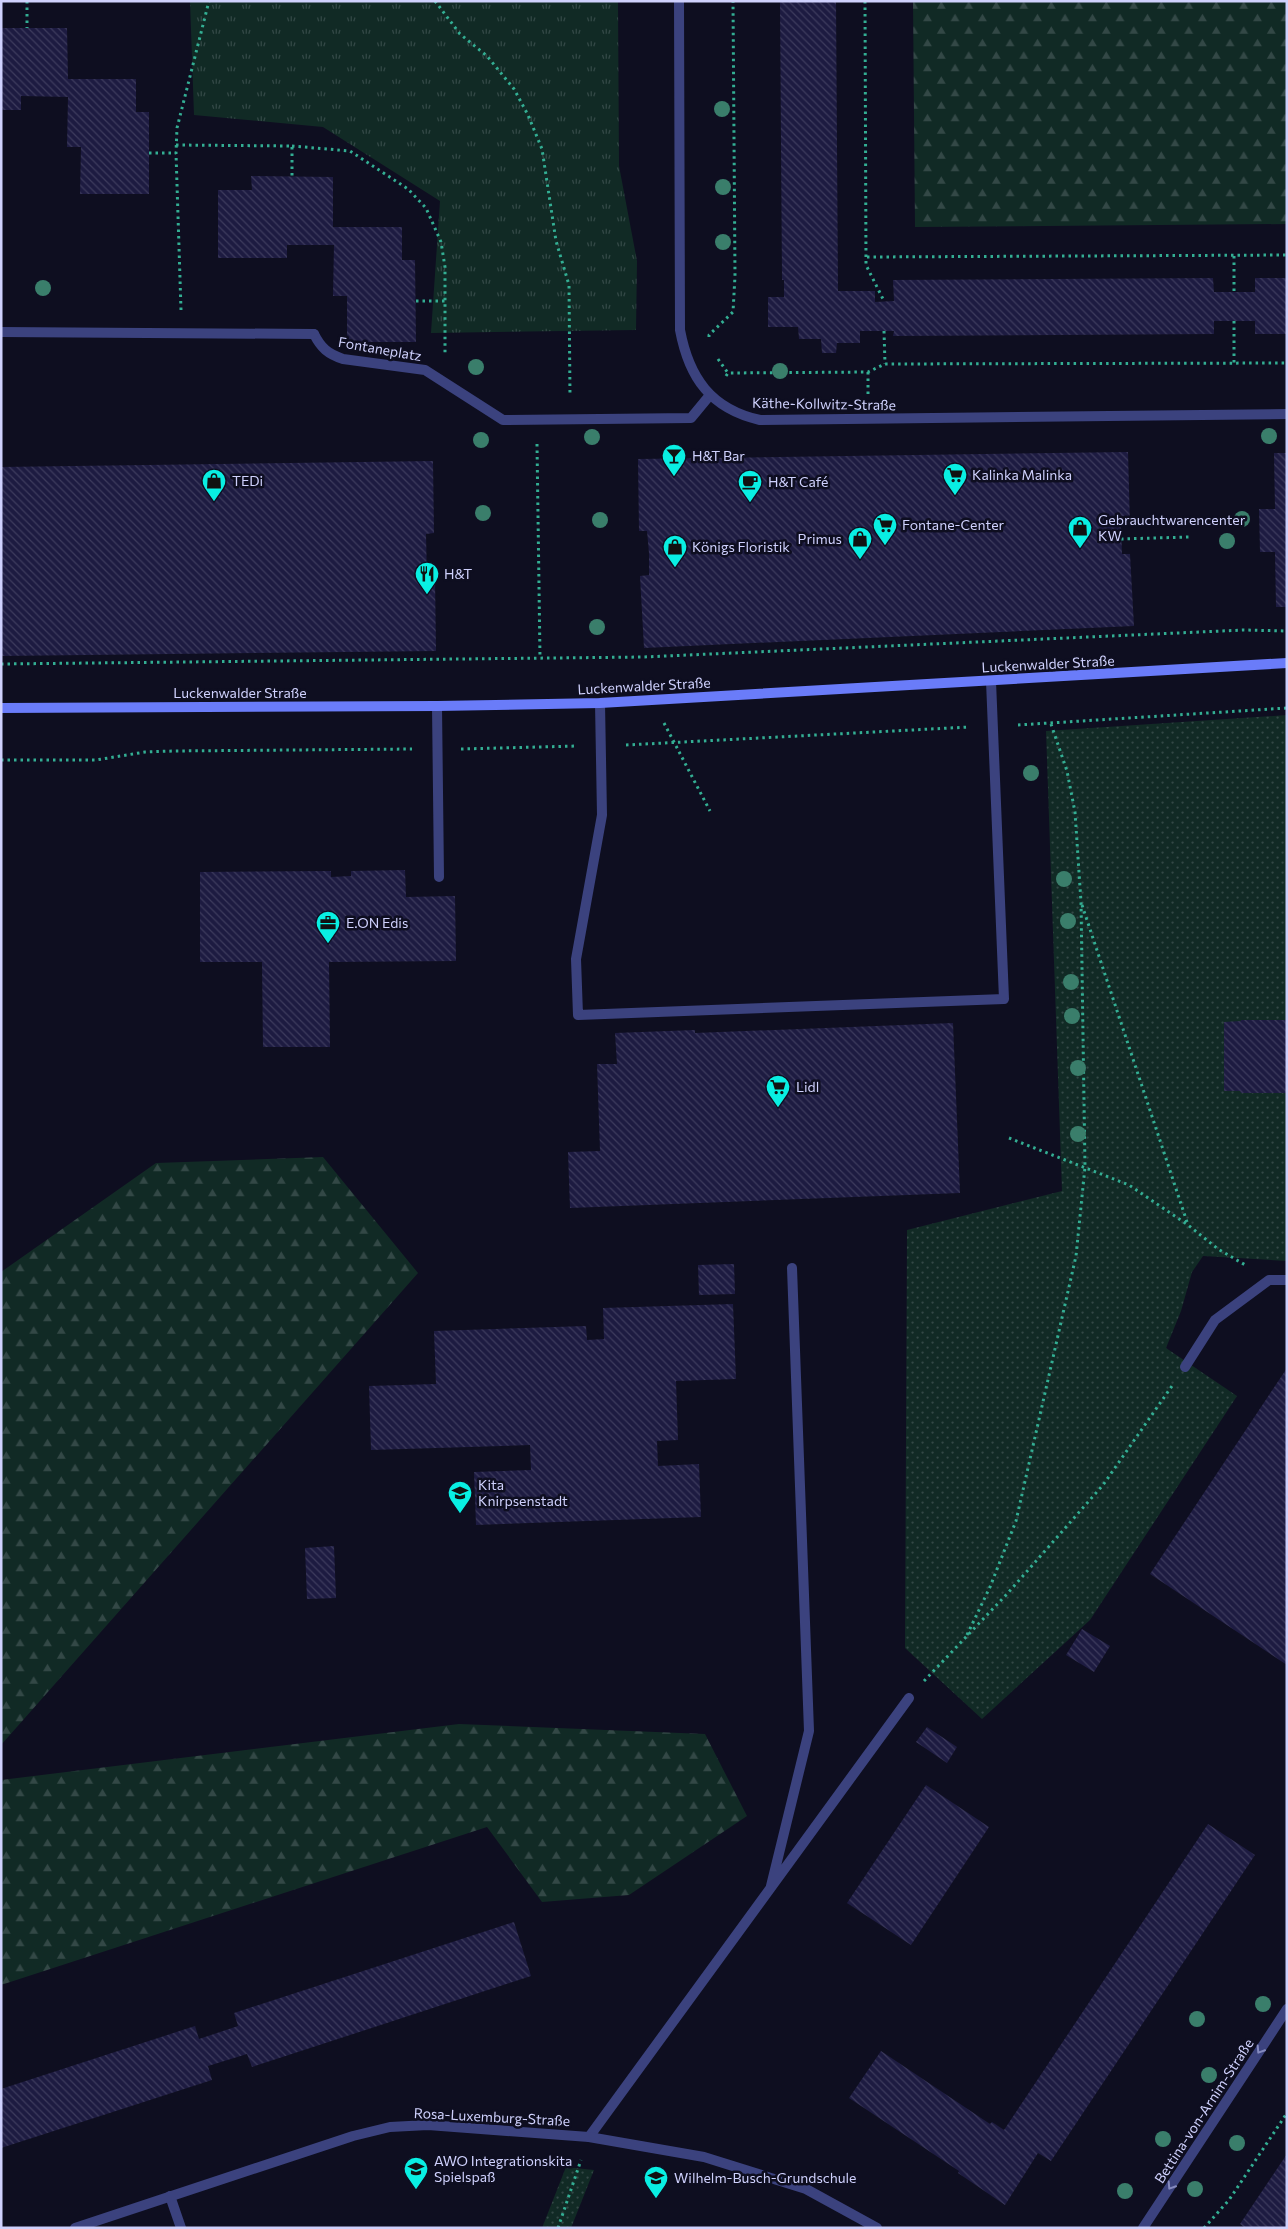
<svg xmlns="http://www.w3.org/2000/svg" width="1288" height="2229" viewBox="0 0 1288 2229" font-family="Commissioner,sans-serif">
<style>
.grass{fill:url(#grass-dots)}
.forest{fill:url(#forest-firs)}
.park{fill:url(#park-tufts)}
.building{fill:url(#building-back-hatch)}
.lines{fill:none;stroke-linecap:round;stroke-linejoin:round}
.path{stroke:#33ae93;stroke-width:3;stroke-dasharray:2.5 4;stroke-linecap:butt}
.service{stroke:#3b427e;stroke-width:10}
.pedestrian{stroke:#3b427e;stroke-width:10}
.minor{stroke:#3b427e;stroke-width:10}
.secondary{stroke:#6a7cf9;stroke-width:10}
.tree{fill:#3a7e6b}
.oneway{stroke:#858abe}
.labels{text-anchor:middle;stroke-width:5;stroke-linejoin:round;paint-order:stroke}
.street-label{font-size:14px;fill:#cfd1fd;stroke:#0e0e20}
.poi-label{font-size:14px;fill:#cfd1fd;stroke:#0e0e20;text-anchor:start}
</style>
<defs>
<pattern id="grass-dots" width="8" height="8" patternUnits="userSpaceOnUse" patternTransform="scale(1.25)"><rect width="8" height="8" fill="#112a25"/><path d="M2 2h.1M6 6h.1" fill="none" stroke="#334846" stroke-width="1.8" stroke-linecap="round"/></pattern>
<pattern id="forest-firs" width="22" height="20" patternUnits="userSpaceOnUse" patternTransform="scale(1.25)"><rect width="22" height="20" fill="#112a25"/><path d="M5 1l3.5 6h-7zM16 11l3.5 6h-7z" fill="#334846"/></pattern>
<pattern id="park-tufts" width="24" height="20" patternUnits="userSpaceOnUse" patternTransform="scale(1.25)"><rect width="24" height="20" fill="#112a25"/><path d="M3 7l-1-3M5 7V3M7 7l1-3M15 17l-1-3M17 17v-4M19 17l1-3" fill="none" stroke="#334846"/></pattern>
<pattern id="building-back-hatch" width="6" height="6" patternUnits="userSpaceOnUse" patternTransform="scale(1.25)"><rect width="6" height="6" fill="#1d1b41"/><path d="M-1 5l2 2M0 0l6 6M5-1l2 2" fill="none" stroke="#3d3b5d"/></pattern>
</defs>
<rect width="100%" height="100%" fill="#0e0e20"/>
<path class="grass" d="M1287,715V1261L1203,1256L1192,1272L1181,1311L1166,1348L1237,1396L1090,1620L982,1719L905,1648L907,1230L1062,1191L1046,731Z
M566,2167L594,2170L571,2228H542Z"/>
<path class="forest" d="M913,1H1287V224L915,227Z
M323,1157L418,1273L1,1745V1272L156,1163Z
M459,1724L705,1734L747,1816L629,1895L542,1902L487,1827L1,1985V1780Z"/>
<path class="park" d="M190,1H618L619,166L637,261L636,330L431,333L440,201L323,127L194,115Z"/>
<path class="building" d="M780,1H836L838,291H875V302L894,301L893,280L1213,278L1214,292H1255V278H1287V334H1255V321H1214V334L893,336L894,331H860V343H837L836,353H822L821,339H799L798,327H768V297H784V280H782Z
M1,28H67L68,79H136V112H149V194H80L81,147H67L68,97L21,96V110H1Z
M251,176L333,177V227H402V260H415L416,342H347V296H333L334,245H287V258H218V190H252Z
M1128,452L1130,525H1121L1122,554H1130L1134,626L644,648L640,576L649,575V553L647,531H639L638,459Z
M1274,453H1287V607H1276L1275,552H1260L1259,509H1275Z
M433,461L434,533L426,534L427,579H435L436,651L1,656V467Z
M405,870L406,897L455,896L456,961L329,962L330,1047H263L262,962H200V872L331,871V877L351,876V871Z
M1241,1020H1287V1093H1241L1240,1091H1224V1022L1241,1021Z
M953,1023L960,1193L570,1208L568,1152L600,1151L597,1064H617L615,1033L695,1030V1033Z
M734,1264L735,1294L699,1295L698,1265Z
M733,1304L736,1379L676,1381L678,1440L657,1441L658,1466L699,1464L701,1517L476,1525L474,1472L531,1470L530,1445L371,1450L369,1386L436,1384L434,1331L586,1326L587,1340L604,1339L603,1308Z
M1287,1368V1665L1150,1574Z
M334,1546L336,1598L307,1599L305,1548Z
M1082,1629L1110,1646L1094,1672L1066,1655Z
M927,1727L957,1747L947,1763L916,1742Z
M926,1785L989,1827L911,1945L847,1903Z
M1208,1824L1255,1855L1051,2161L1038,2153L1005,2205L958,2173L959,2171L849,2098L881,2051L990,2124L992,2122L1004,2130Z
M514,1922L531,1976L252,2067L247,2054L208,2066L212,2080L1,2148V2089L195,2026L199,2039L238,2026L234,2013Z
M1287,2154V2228H1245L1240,2224Z"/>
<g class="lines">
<path class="path" d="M27,1V28
M435,1L460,34L487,56L514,89L528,115L542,149L556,241L569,285L570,396
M865,1L866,265L884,301
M176,145L292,146V176
M292,146L350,151L408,189L426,208L441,242L445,267V355
M149,153H176
M1234,256V292
M867,257L1287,255
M416,301H445
M181,310L176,153L177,128L209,1
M1234,321V364
M884,331L885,364
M709,337V335L733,312L735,276L733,1
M718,359L728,373
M868,372V394
M726,376L728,373L868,372L885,364L1287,363
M537,444L540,658
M1121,539L1190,537
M1,664L644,657L1244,630L1287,631
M664,723L710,811
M1018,725L1287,708
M626,745L969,727
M461,749L577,746
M1,760H96L145,752L173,751L412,749
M1082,905L1188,1225
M1009,1138L1129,1185L1188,1225L1218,1249L1247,1266
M967,1635L990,1587L1016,1521L1076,1256L1085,1167L1081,902L1075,812L1067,771L1051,724
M924,1681L1007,1594L1103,1485L1172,1386
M558,2228L581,2160
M1204,2228L1229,2200L1287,2113"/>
<path class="service" d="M600,703L602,815L576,959L578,1015L1004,999L991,681
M437,706L439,877
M1185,1367L1215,1320L1269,1280H1287
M771,1886L809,1731L792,1268
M589,2137L909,1698
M170,2196L181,2228"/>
<path class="pedestrian" d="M314,334C321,348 328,354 343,359L425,370L503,420L691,418L710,395"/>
<path class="minor" d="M679,1L680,330C689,378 711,409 760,420L1287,414
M1,332L314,334
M75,2228L353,2136L390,2127L428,2125L589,2137L704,2157L806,2189L877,2228
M1143,2228L1287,2009"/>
<path class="secondary" d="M1,708L437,706L600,703L1287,663"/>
</g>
<g class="tree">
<circle cx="722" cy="109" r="8"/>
<circle cx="723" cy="187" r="8"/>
<circle cx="723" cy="242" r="8"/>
<circle cx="43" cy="288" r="8"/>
<circle cx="476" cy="367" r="8"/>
<circle cx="780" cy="371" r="8"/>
<circle cx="1269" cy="436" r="8"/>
<circle cx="592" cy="437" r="8"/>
<circle cx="481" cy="440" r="8"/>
<circle cx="483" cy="513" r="8"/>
<circle cx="1242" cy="519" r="8"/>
<circle cx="600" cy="520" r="8"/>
<circle cx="1227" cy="541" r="8"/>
<circle cx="597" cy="627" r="8"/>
<circle cx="1031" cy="773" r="8"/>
<circle cx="1064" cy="879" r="8"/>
<circle cx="1068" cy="921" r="8"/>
<circle cx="1071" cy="982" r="8"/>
<circle cx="1072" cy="1016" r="8"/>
<circle cx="1078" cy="1068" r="8"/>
<circle cx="1078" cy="1134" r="8"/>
<circle cx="1263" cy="2004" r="8"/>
<circle cx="1197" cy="2019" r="8"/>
<circle cx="1209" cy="2075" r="8"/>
<circle cx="1163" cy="2139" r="8"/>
<circle cx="1237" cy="2143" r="8"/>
<circle cx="1195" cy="2189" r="8"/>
<circle cx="1125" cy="2191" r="8"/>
</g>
<defs><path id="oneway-chevron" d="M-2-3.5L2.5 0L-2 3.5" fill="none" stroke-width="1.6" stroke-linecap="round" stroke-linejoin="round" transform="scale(1.25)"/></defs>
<g class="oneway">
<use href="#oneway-chevron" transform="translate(1260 2050) rotate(123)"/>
<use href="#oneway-chevron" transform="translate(1171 2186) rotate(123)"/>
</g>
<defs>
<symbol id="bar-pin" viewBox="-11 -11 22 30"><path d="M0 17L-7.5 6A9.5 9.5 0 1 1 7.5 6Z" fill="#09efe3" stroke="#0e0e20"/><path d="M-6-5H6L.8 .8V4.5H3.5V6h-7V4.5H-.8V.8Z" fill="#111"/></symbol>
<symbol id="supermarket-pin" viewBox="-11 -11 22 30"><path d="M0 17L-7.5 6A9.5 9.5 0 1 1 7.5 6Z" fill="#09efe3" stroke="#0e0e20"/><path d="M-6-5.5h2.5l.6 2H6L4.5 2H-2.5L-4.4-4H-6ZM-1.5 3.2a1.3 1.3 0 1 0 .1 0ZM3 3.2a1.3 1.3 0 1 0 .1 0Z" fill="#111"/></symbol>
<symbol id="shop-pin" viewBox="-11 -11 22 30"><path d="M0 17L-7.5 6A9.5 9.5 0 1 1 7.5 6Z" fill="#09efe3" stroke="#0e0e20"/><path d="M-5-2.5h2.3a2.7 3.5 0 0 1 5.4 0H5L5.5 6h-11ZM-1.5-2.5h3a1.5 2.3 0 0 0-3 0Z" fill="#111"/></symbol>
<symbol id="cafe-pin" viewBox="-11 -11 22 30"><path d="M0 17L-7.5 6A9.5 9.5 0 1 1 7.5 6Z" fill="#09efe3" stroke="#0e0e20"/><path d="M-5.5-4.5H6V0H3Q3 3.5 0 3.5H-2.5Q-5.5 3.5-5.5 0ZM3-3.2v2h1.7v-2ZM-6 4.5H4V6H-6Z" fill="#111"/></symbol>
<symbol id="restaurant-pin" viewBox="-11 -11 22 30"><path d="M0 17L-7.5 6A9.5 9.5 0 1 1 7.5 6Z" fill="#09efe3" stroke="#0e0e20"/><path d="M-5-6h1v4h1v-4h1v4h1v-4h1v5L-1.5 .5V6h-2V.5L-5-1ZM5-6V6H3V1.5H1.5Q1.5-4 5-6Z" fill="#111"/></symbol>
<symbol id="office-pin" viewBox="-11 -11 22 30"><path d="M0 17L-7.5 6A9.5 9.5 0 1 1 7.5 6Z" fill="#09efe3" stroke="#0e0e20"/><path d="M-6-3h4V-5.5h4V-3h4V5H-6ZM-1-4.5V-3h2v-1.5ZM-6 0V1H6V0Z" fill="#111"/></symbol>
<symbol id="school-pin" viewBox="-11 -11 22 30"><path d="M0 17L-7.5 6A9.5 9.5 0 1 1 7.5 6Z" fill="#09efe3" stroke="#0e0e20"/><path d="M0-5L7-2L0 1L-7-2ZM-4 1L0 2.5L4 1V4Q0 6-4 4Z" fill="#111"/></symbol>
</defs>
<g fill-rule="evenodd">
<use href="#bar-pin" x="660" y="442" width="28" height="38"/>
<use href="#supermarket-pin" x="941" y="461" width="28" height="38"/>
<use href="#shop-pin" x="200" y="467" width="28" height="38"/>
<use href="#cafe-pin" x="736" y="468" width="28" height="38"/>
<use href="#supermarket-pin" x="871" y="511" width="28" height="38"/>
<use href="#shop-pin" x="1066" y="514" width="28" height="38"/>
<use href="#shop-pin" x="846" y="525" width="28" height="38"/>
<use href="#shop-pin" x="661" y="533" width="28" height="38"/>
<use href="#restaurant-pin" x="413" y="560" width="28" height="38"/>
<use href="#office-pin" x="314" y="909" width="28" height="38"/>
<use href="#supermarket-pin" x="764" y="1073" width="28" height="38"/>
<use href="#school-pin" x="446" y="1479" width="28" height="38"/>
<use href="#school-pin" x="402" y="2155" width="28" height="38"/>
<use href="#school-pin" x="642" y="2164" width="28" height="38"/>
</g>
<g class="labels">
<g class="street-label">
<text transform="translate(380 349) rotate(10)" y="5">Fontaneplatz</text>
<text transform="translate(824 404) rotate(1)" y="5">Käthe-Kollwitz-Straße</text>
<text transform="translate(1048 664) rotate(-3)" y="5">Luckenwalder Straße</text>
<text transform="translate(644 686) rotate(-3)" y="5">Luckenwalder Straße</text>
<text x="240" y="698">Luckenwalder Straße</text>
<text transform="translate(1204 2111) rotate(-57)" y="5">Bettina-von-Arnim-Straße</text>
<text transform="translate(492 2117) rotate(3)" y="5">Rosa-Luxemburg-Straße</text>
</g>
<g class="poi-label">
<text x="692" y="461">H&amp;T Bar</text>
<text x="972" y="480">Kalinka Malinka</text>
<text x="232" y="486">TEDi</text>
<text x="768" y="487">H&amp;T Café</text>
<text x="1098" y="525">Gebrauchtwarencenter<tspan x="1098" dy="16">KW</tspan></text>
<text x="902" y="530">Fontane-Center</text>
<text x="842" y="544" text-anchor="end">Primus</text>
<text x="692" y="552">Königs Floristik</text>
<text x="444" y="579">H&amp;T</text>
<text x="346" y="928">E.ON Edis</text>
<text x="796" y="1092">Lidl</text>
<text x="478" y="1490">Kita<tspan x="478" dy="16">Knirpsenstadt</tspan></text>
<text x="434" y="2166">AWO Integrationskita<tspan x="434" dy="16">Spielspaß</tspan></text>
<text x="674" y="2183">Wilhelm-Busch-Grundschule</text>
</g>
</g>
<rect width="1288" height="2229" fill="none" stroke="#cfd1fd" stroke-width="5"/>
</svg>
